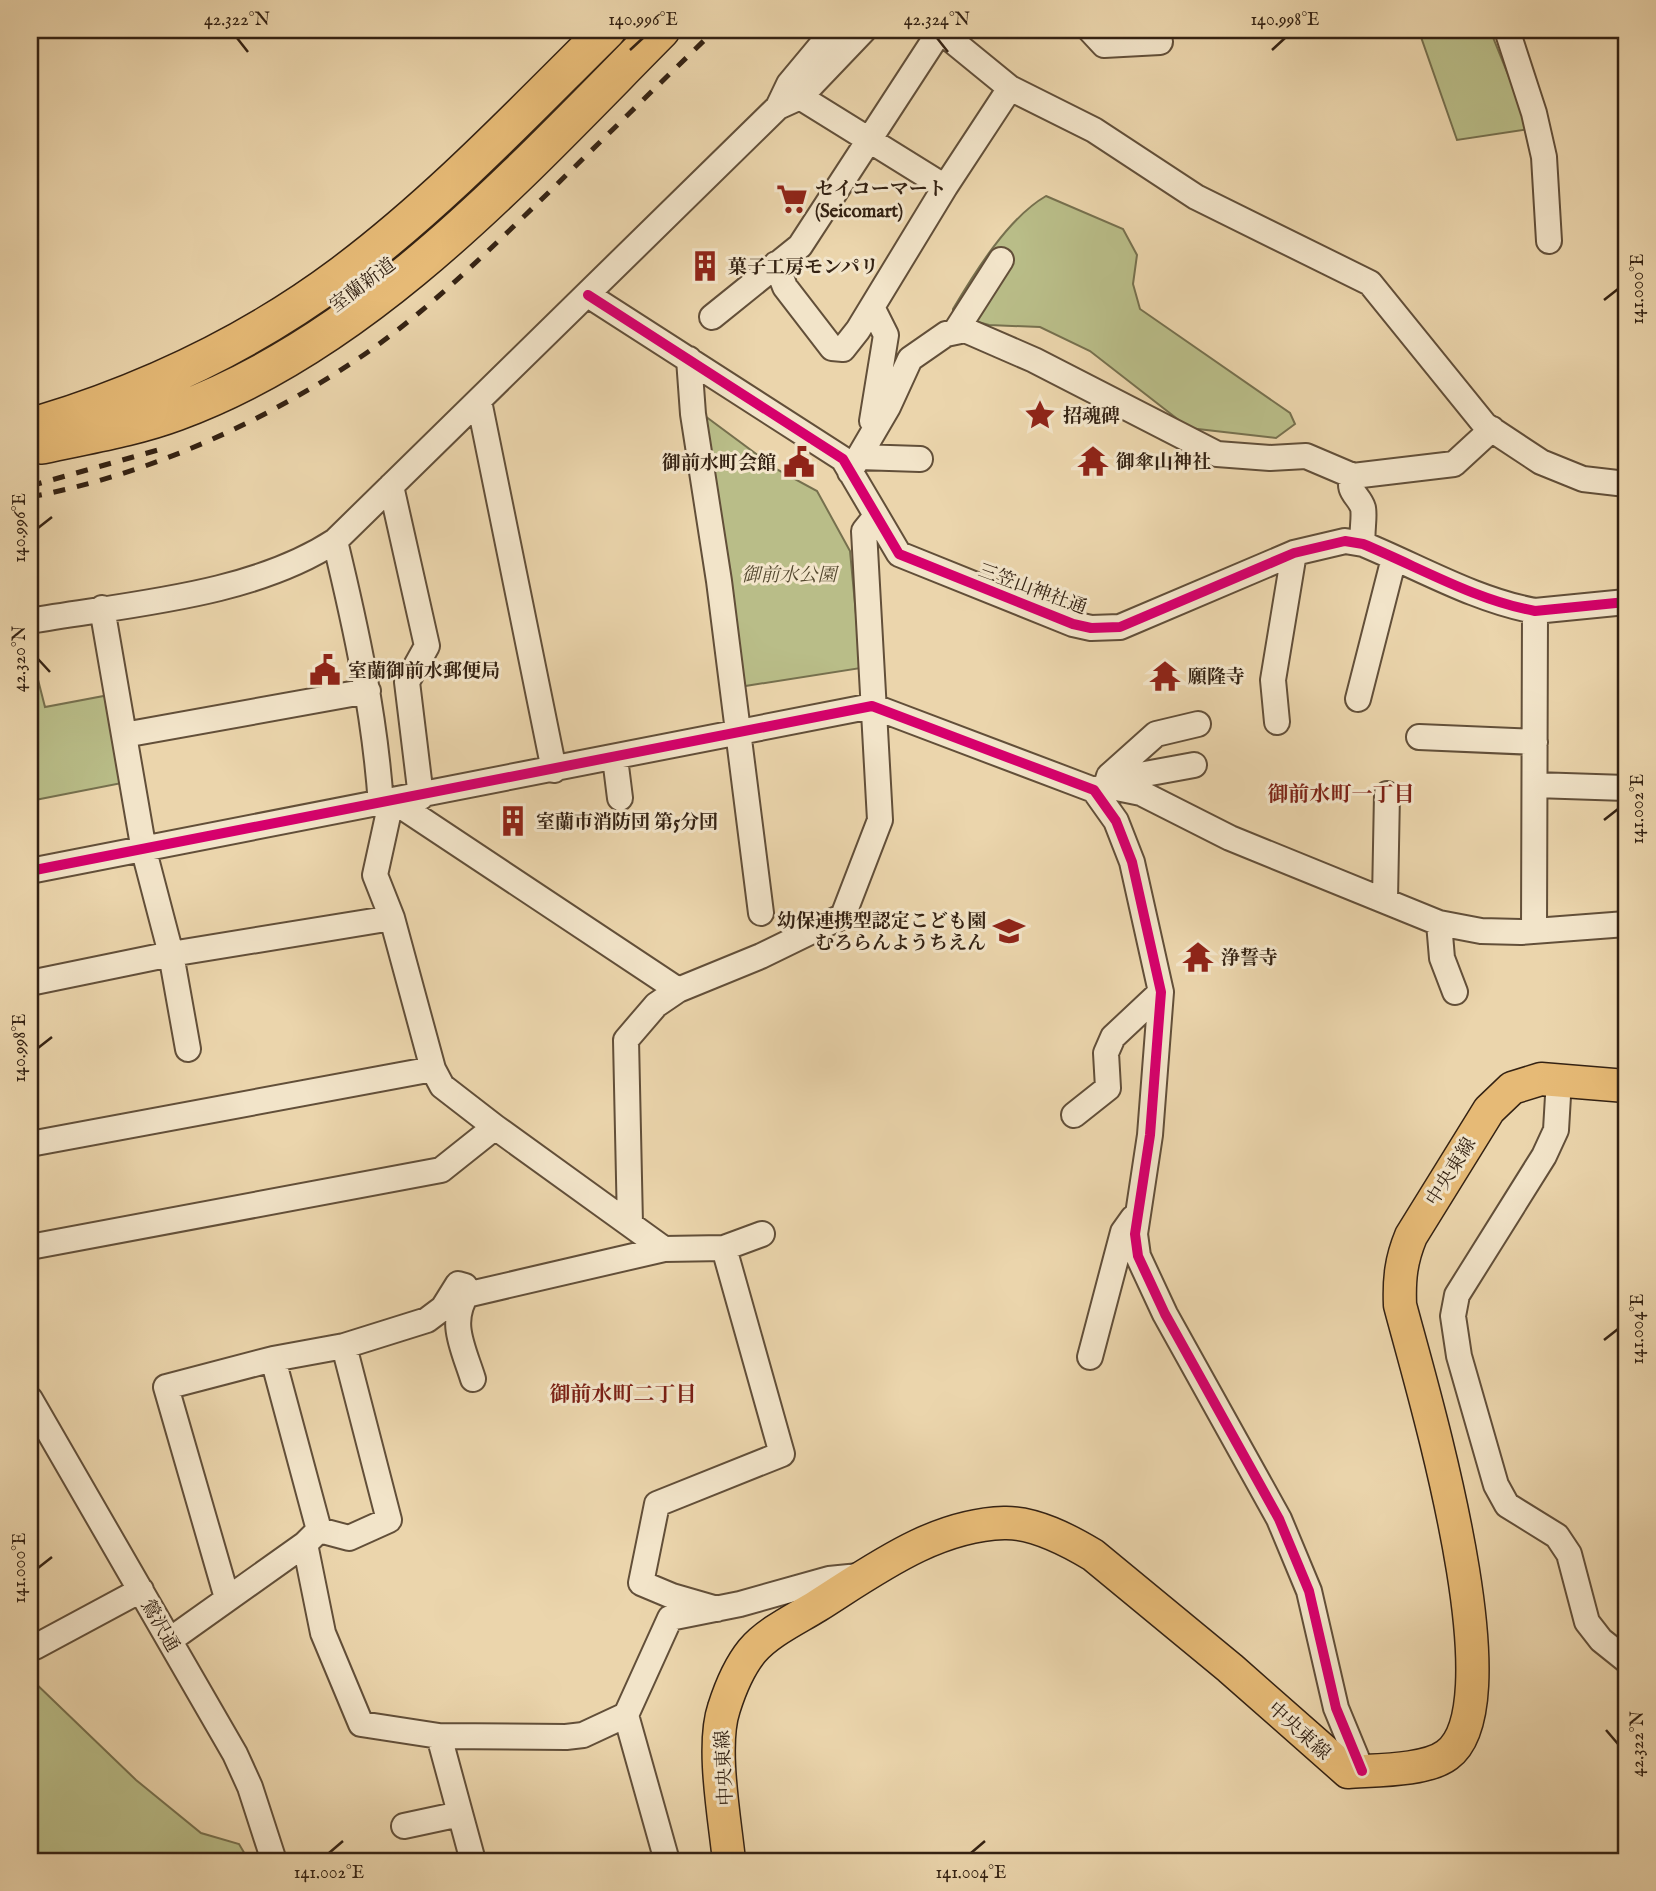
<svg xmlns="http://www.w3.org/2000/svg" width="1656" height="1891" viewBox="0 0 1656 1891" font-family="'IM FELL English','Noto Serif JP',serif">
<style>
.green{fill:#b9bd88;stroke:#76704e;stroke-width:2}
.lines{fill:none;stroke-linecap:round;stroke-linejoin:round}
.minor-casing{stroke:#624f39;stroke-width:28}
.major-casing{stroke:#342213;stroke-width:35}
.highway-casing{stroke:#342213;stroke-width:40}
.minor{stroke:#f2e4c9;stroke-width:24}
.major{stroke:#e6ba76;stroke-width:32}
.highway{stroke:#e6ba76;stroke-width:37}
.rail{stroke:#342213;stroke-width:5;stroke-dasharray:12 12;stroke-linecap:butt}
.cycleway-casing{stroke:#f2e4c9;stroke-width:15}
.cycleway{stroke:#d6006c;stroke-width:10}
.ticks{fill:none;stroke:#342213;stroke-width:2.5}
.labels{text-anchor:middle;stroke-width:6;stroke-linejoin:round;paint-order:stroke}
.poi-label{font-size:19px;font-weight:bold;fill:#342213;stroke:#f2e4c9;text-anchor:start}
.street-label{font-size:19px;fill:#342213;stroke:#f2e4c9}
.park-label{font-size:19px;font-style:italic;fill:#554930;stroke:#f2e4c9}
.neighbourhood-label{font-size:21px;font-weight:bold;fill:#7a1f14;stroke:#f2e4c9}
.neatline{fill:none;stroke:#342213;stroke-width:2.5}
.ticks-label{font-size:18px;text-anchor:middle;fill:#342213}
</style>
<rect width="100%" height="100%" fill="#ebd5ac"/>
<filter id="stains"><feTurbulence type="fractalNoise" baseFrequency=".00286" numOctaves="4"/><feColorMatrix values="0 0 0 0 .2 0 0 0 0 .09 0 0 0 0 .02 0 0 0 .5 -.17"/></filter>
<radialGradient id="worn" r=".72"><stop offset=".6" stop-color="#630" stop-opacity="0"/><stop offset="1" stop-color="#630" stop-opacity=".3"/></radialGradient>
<path class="green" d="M1457,30H1490L1530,129L1457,140L1421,37Z
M1046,196L1123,229L1137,255L1133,284L1140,309L1290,413L1295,424L1276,438L1189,428L1090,351L1040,327L989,325L953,315V309C975,272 1008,218 1046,196Z
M705,416L778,470L817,491L850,551L861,668L739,687Z
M30,666L35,668L45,707L109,695L127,782L30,801Z
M30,1678L136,1780L201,1833L239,1844L249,1861H30Z"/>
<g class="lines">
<defs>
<path id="minor" d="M939,30L1010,88L1094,130L1196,197L1370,283L1485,425L1541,462L1583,479L1626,484
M1090,30L1104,45L1160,42
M1507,30L1534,113L1544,157L1549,241
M800,97L945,187
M778,107L789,84L834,30
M776,264L785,287L832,348L843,349L858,330L945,187L1010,88
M588,295L843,459L899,554L1073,624L1091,628L1120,627L1294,553L1345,541L1363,544C1419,567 1475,600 1535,611L1626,602
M712,317L800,246L940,31
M955,332L1001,260
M689,359L693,414L719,581L761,913
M479,401L554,770
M872,421L886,335L872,307
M859,457L920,459
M850,472L888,407L910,359L946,334L965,330L1034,360L1217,454L1270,458L1306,456L1353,476L1454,464L1492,429
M1353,476C1346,492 1359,495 1363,508C1365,518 1361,533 1363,544
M391,486L427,646L407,682L421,797
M335,541C356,628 375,715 381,805
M102,608L144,851L171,954L188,1049
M30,621C128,604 251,596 335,541L778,107L800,97L864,30
M1358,699L1394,558
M1277,722L1273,680L1294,553
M124,735L368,691
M1419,737L1535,742
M615,758L620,798
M1535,785L1626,788
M1106,786L1109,776L1156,734L1198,724
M1130,789L1145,774L1194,765
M1094,790L1107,786L1141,793L1230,838L1439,923L1481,931L1521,932L1626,924
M391,802L375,875L392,918L433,1069L442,1086L495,1127
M395,802L678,990
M30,871L872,706L1094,790L1116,821L1132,862L1161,992L1150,1135L1135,1234L1138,1256L1165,1314L1279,1519L1309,1591L1336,1708L1362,1771
M1385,899L1387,794
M1439,923L1442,958L1455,992
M1534,931L1535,611
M30,983L171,954L392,918
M1559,1079L1556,1130L1544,1156L1457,1295L1453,1316L1459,1356L1496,1485L1507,1505L1557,1536L1569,1554L1587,1622L1601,1640L1626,1660
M1074,1115L1108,1088L1106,1053L1113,1037L1161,992
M30,1144L433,1069
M630,1224L626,1040L656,1005L678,990L761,956L843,916L880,820L864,531L876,516
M30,1247L441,1170L495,1127L664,1249
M724,1248L762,1234
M466,1295L664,1249L724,1248L782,1454L657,1504L641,1583L672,1596L717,1609
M344,1346L427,1320L443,1308L458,1284L465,1286L468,1292C448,1322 463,1347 473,1379
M1090,1357L1123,1232L1133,1218
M30,1399L235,1754L250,1787L274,1861
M305,1544L323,1633L361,1724L439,1736L566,1737L583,1735L626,1715
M227,1598L166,1387L273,1359L344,1346L389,1520L349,1538L319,1530
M170,1640L305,1544L319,1530L273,1359
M35,1647L141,1590
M439,1736L473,1861
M404,1826L460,1814
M667,1861L626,1715L670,1618L740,1604L829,1579L859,1576"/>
<path id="major" d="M729,1861C725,1820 711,1746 724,1708C730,1689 739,1667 752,1651C768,1632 796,1619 817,1606C874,1570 934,1525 1004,1523C1034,1522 1068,1540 1093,1555L1230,1668L1348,1772C1374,1770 1426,1771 1447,1755C1518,1703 1420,1382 1400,1305C1399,1279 1401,1260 1411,1236L1489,1110L1512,1088L1541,1079L1626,1086"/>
<path id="highway" d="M41,424C149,391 252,342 343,274C439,202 522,114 607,30
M42,445C87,435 133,428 176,412C369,341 520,172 661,30"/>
</defs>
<use href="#minor" class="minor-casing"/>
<use href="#major" class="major-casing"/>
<use href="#highway" class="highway-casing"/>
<use href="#minor" class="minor"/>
<use href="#major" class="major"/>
<use href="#highway" class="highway"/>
<path class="rail" d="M30,486L158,450
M30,497C148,475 265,422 365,354C430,309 487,252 544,197C601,141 658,85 715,30"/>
<defs>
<path id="cycleway" d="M588,295L843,459L899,554L1073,624L1091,628L1120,627L1294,553L1345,541L1363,544C1419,567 1475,600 1535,611L1626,602
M30,871L872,706L1094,790L1116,821L1132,862L1161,992L1150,1135L1135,1234L1138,1256L1165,1314L1279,1519L1309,1591L1336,1708L1362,1771"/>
</defs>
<use href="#cycleway" class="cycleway-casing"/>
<use href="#cycleway" class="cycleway"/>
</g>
<path class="ticks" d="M237,38L248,52M937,38L948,52M630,50L643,38M1272,50L1285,38M1604,300L1618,289M38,528L52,517M38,659L50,672M1604,820L1618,809M38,1048L52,1037M1604,1340L1618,1329M38,1568L52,1557M1606,1730L1618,1744M329,1853L343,1841M971,1853L985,1841"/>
<defs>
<symbol id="supermarket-bare" viewBox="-9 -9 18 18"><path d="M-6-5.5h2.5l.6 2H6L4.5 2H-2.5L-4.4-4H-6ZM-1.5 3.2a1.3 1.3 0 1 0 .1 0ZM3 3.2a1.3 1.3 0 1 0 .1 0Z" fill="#8f2418" stroke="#f2e4c9" stroke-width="2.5" paint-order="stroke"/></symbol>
<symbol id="building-bare" viewBox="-9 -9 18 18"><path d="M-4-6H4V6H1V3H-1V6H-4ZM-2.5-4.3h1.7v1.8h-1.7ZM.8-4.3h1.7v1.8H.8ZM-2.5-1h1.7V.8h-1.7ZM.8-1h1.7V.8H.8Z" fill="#8f2418" stroke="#f2e4c9" stroke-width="2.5" paint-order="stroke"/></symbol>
<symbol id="sight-bare" viewBox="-9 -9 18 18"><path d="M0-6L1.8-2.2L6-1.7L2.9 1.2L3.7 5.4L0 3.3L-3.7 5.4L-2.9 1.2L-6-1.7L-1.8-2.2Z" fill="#8f2418" stroke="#f2e4c9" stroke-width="2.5" paint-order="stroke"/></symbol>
<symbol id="temple-bare" viewBox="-9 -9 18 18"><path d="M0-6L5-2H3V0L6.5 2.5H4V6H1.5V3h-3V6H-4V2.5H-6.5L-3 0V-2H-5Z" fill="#8f2418" stroke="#f2e4c9" stroke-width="2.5" paint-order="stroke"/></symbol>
<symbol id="civic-bare" viewBox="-9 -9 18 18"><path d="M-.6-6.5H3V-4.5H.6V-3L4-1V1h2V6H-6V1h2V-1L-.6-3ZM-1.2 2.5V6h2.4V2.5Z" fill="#8f2418" stroke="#f2e4c9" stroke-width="2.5" paint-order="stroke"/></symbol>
<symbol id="school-bare" viewBox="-9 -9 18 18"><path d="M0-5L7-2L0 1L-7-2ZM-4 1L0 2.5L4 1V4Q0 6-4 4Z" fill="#8f2418" stroke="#f2e4c9" stroke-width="2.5" paint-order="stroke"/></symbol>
</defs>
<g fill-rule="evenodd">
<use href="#supermarket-bare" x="770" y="177" width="44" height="44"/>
<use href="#building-bare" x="683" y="244" width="44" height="44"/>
<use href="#sight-bare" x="1018" y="393" width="44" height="44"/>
<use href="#temple-bare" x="1071" y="439" width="44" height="44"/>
<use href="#civic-bare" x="777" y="440" width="44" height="44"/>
<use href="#civic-bare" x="303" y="648" width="44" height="44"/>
<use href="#temple-bare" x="1143" y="654" width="44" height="44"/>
<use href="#building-bare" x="491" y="799" width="44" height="44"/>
<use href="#school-bare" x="987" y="909" width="44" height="44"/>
<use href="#temple-bare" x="1176" y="935" width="44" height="44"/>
</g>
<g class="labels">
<g class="poi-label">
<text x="815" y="195">セイコーマート<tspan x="815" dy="22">(Seicomart)</tspan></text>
<text x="728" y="273">菓子工房モンパリ</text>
<text x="1063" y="422">招魂碑</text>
<text x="1116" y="468">御傘山神社</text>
<text x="776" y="469" text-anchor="end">御前水町会館</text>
<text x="348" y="677">室蘭御前水郵便局</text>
<text x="1188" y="683">願隆寺</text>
<text x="536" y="828">室蘭市消防団 第5分団</text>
<text x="986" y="927" text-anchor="end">幼保連携型認定こども園<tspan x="986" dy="22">むろらんようちえん</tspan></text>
<text x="1221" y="964">浄誓寺</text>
</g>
<g class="street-label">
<text transform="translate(362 284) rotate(-37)" y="7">室蘭新道</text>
<text transform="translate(1033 588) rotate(20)" y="7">三笠山神社通</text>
<text transform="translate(1450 1171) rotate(-58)" y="7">中央東線</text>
<text transform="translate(161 1625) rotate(60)" y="7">鶯沢通</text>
<text transform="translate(1300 1730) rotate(42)" y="7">中央東線</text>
<text transform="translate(723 1768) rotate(-93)" y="7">中央東線</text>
</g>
<g class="park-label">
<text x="789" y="581">御前水公園</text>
</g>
<g class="neighbourhood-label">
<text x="1341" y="801">御前水町一丁目</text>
<text x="623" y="1401">御前水町二丁目</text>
</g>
</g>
<rect width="1656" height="1891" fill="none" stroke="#ebd5ac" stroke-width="77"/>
<rect x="38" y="38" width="1580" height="1815" class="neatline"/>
<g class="ticks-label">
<text x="237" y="25">42.322°N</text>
<text x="643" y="25">140.996°E</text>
<text x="937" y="25">42.324°N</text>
<text x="1285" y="25">140.998°E</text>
<text transform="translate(1637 289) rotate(-90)" y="6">141.000°E</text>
<text transform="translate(19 528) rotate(-90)" y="6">140.996°E</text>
<text transform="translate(19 659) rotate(-90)" y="6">42.320°N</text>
<text transform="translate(1637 809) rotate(-90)" y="6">141.002°E</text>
<text transform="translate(19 1048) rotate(-90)" y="6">140.998°E</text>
<text transform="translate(1637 1329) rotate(-90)" y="6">141.004°E</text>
<text transform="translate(19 1568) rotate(-90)" y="6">141.000°E</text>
<text transform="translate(1637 1744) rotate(-90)" y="6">42.322°N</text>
<text x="329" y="1878">141.002°E</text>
<text x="971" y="1878">141.004°E</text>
</g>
<rect width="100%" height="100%" filter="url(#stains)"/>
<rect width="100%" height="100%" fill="url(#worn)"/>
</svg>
